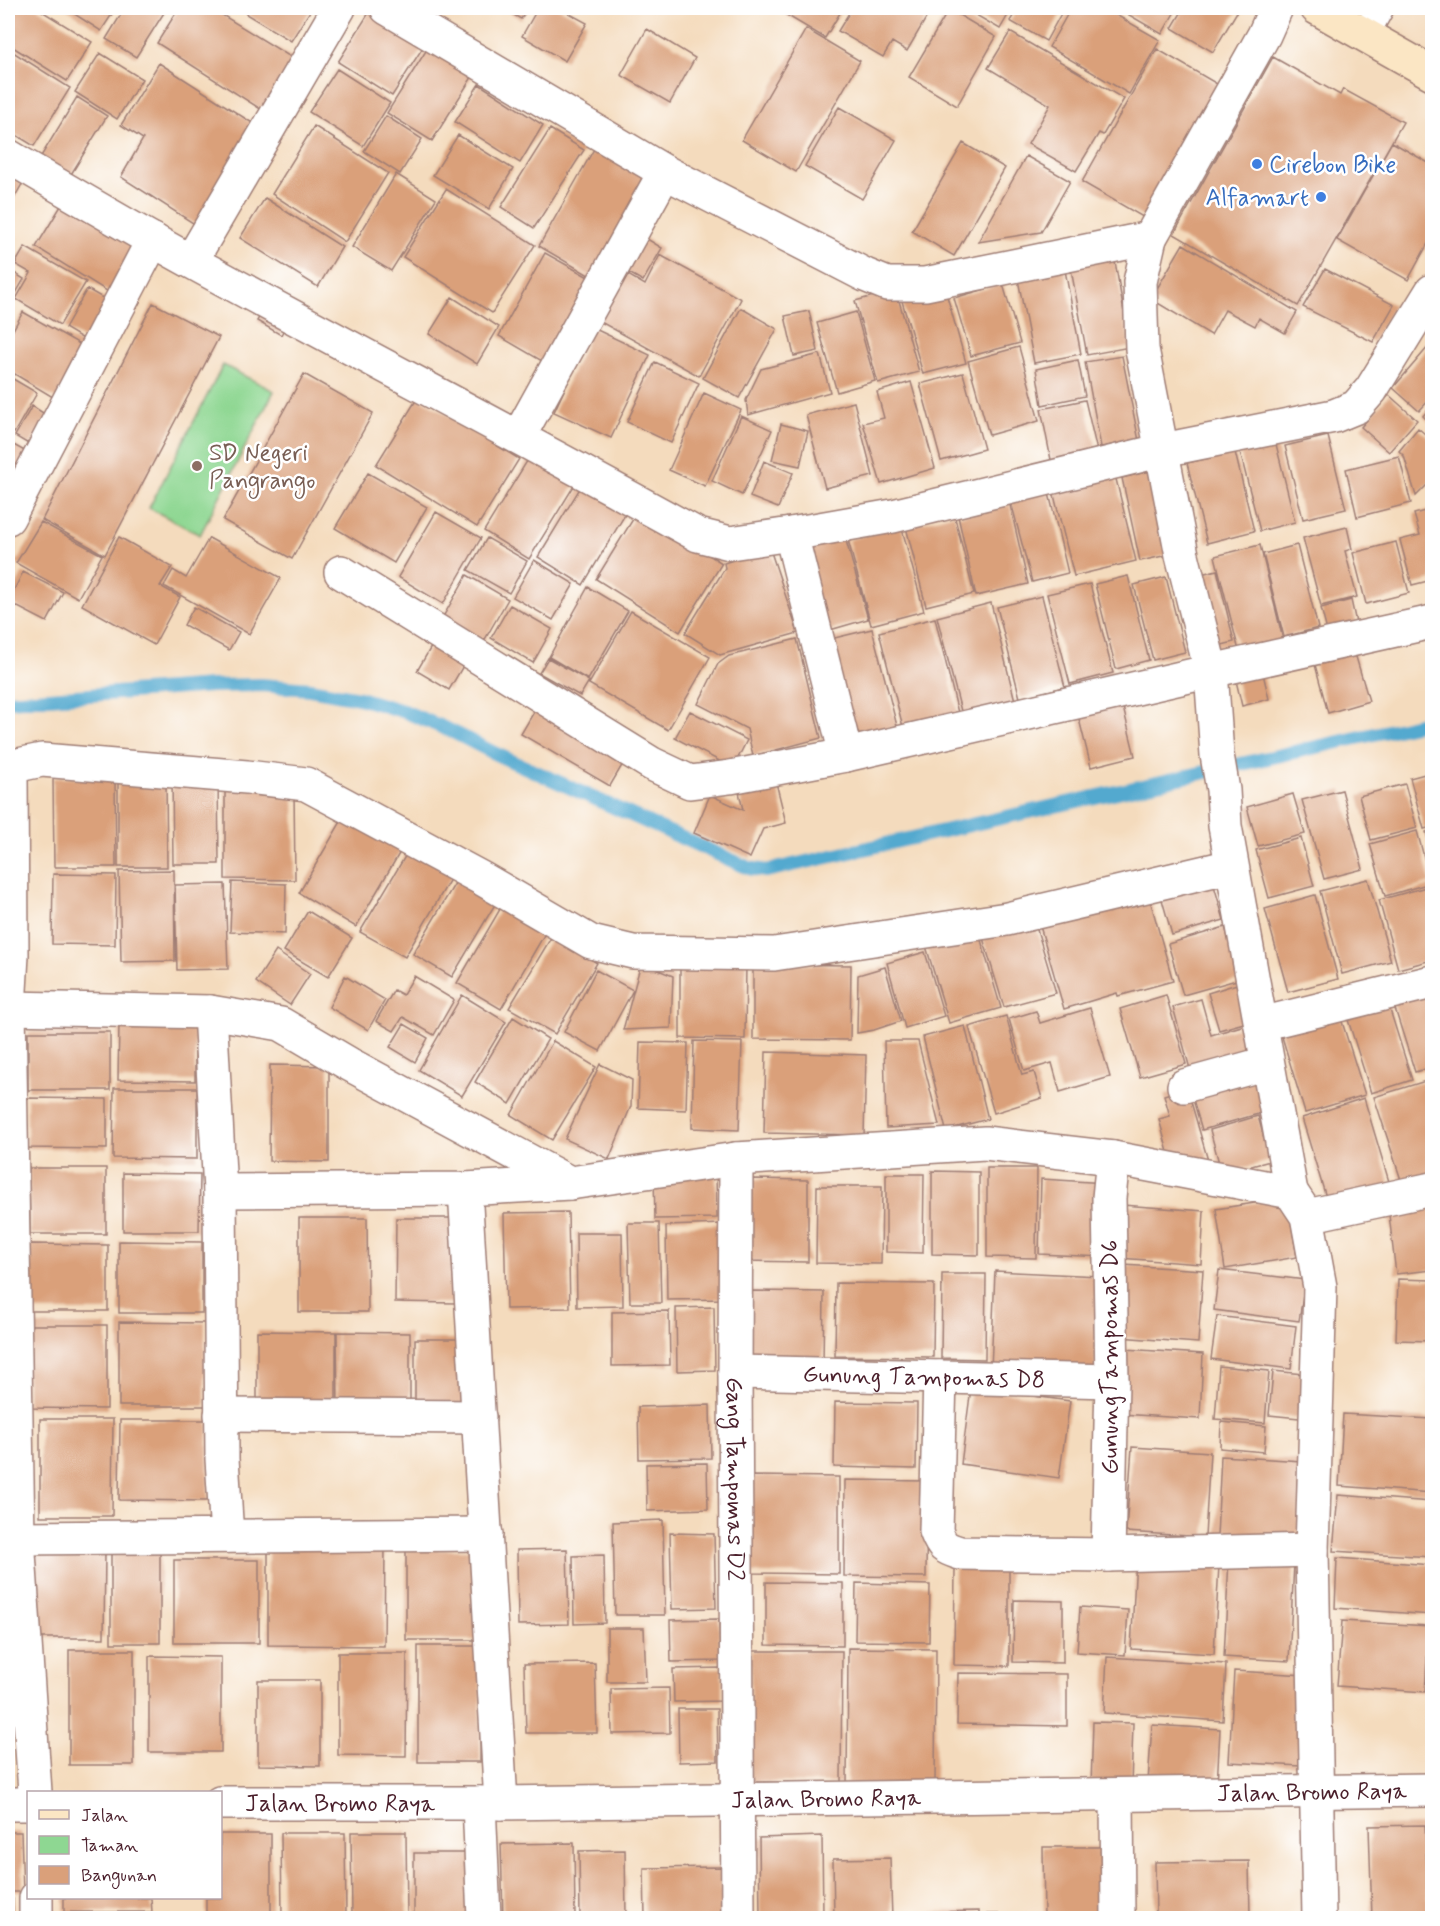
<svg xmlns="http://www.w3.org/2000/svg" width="1440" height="1926" viewBox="0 0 1440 1926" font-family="Mynerve,sans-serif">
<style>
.green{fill:#8ed792;stroke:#6c7b5e;stroke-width:1.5}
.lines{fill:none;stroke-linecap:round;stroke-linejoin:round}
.stream{stroke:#52a9cf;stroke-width:14}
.building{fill:#daa07a}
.lane-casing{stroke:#9f7d74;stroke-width:30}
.street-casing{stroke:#9f7d74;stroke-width:36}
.secondary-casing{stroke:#9f7d74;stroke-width:36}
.lane{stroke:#fff;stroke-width:27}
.street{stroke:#fff;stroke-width:33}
.secondary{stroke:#fbe6c4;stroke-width:33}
.shop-dot{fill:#3f7fe0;stroke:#fff;stroke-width:2}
.education-dot{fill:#8d6e63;stroke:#fff;stroke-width:2}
.labels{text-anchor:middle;stroke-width:5;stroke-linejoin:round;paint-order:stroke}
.shop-label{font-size:24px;fill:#366cbe;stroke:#fff;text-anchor:start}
.education-label{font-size:24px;fill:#785e54;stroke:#fff;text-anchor:start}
.street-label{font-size:24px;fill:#4a1f2b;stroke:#fff}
</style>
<rect width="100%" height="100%" fill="#fff"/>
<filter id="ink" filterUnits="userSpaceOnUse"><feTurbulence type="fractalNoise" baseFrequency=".0167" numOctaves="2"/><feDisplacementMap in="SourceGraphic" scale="12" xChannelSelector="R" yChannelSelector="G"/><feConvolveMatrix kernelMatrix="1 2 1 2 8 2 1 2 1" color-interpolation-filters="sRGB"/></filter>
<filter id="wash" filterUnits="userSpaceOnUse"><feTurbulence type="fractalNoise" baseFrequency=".008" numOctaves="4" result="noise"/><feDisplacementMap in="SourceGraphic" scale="24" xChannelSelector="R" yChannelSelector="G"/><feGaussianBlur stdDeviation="1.35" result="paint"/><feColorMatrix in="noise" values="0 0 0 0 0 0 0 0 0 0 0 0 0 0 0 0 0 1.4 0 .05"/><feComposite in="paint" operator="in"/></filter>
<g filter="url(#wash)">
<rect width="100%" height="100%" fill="#f4dbbd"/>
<path class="green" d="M223,365L274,391L200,535L149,508Z"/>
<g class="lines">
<path class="stream" d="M8,701L211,686L261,685L310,689L359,698L406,712L451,731L496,754L733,861L749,868L766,871L1432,721"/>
</g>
<g id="blocks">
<path class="building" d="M14,8H37L92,42L67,81L8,44V19Z
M65,8H116L101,31Z
M125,8H167L136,57L106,39Z
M179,8H211L294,59L262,110L157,43Z
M250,8H312L291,41L246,14Z
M372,8L427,41L392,96L338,62Z
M501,8H528L521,19Z
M538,8H559L587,23L565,61L522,36Z
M786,8H843L825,38L783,13Z
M852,8H932L907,51L892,42L883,57L838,31Z
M964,8H1012L1000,29Z
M1018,8H1064L1046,41L1010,21Z
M1071,8H1104L1160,40L1129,94L1049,47Z
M1117,8H1177L1162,34Z
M1184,8H1234L1238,10L1213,52L1172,28Z
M949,9L996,37L957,106L909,77Z
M647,29L695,58L670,103L621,75Z
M806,29L860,61L796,172L742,140Z
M1010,32L1124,99L1103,135L1099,133L1076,171L1028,144L1050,105L988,68Z
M434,38L479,66L432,141L387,113Z
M1157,49L1224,88L1148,220L1082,182Z
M13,52L70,88L34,146L8,130V61Z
M100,53L142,79L117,119L75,92Z
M1273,57L1340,95L1343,89L1403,122L1298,306L1174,234Z
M159,63L257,126L196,225L121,177L143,139L121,125Z
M337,69L390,103L363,146L309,112Z
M479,84L543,125L520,163L455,122Z
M77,97L107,116L70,176L40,158Z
M839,107L896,140L862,199L805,166Z
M386,116L422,139L400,174L364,151Z
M314,126L388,173L345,242L272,194Z
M550,129L584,150L534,228L501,207Z
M458,135L513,169L489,209L433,175Z
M602,135L663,170L599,281L539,246Z
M1392,142L1432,165V236L1408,280L1337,240Z
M963,143L1005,168L954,256L912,231Z
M1026,156L1070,181L1041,232L978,242Z
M396,174L436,199L391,271L352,247Z
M8,175L22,184L8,209Z
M446,189L535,245L492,313L403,257Z
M67,196L141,241L110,293L36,247Z
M265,198L342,247L318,287L240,238Z
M634,231L662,248L643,281L615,265Z
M1183,244L1297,312L1285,333L1259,318L1255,326L1225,310L1211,335L1151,299Z
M25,247L86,282L60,325L16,299L31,273L15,264Z
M545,253L601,284L554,368L499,336Z
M660,255L741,299L699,376L597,320L623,272L645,285Z
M1114,256L1130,347L1087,355L1070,264Z
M1064,265L1081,354L1034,363L1017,274Z
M8,269L24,279L8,307Z
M1325,269L1394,305L1373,342L1303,307Z
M1003,284L1020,343L971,356L954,298Z
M87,289L108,301L85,340L65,328Z
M945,289L966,363L923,374L902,301Z
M896,290L919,372L878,383L855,301Z
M452,297L499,327L477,364L429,334Z
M153,303L219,337L105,555L42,520Z
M741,308L777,329L739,398L703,378Z
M809,311L818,351L794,356L785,316Z
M23,312L85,347L56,399L8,370V339Z
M856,312L875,381L837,392L817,323Z
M261,314L285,327L281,335L257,321Z
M593,328L650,355L611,438L554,412Z
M1429,346L1432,350V397L1419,411L1393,388Z
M1019,347L1039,421L989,435L968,361Z
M820,354L830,392L748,415L746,400L761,369Z
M1122,356L1139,441L1101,447L1085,362Z
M1078,360L1085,396L1042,405L1036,369Z
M655,362L699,383L671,443L627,422Z
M963,373L984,449L941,461L920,384Z
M304,374L373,413L292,559L223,520Z
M8,376L37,393L14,433L8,429Z
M911,382L935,468L881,484L863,423L884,418L877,392Z
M704,393L741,410L705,486L669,470Z
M1389,395L1417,420L1389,452L1361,427Z
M418,397L519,459L477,527L376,465Z
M1085,400L1098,455L1052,465L1041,409Z
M854,402L873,476L825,488L806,415Z
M1432,405V425L1423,416Z
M32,406L48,416L30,445L15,436Z
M741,416L772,430L742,495L712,481Z
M781,424L808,431L800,466L772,460Z
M1418,428L1432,440V480L1416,496L1404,456L1399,451Z
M1328,436L1346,509L1303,519L1285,446Z
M1275,440L1295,522L1260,531L1239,448Z
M10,443L30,454L8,492V447Z
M1235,452L1254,531L1207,543L1187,463Z
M532,453L577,481L529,559L484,531Z
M1399,456L1411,503L1357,517L1346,469Z
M764,461L793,473L778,508L750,497Z
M1158,469L1177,553L1140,561L1122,478Z
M368,473L427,507L394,563L335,528Z
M1115,475L1136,561L1074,576L1053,491Z
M585,480L629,508L583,585L538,557Z
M1048,489L1068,573L1032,582L1010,498Z
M1010,505L1028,584L976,596L958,516Z
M1432,509V580L1412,585L1400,540L1420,535L1414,514Z
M638,511L722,563L680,632L596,579Z
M436,512L481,538L443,604L398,577Z
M954,514L974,594L926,606L906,527Z
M41,522L102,555L78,598L16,563Z
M901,525L924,611L871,625L848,540Z
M1347,527L1352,549L1345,551L1357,597L1321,606L1303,538Z
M843,530L868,619L823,632L798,542Z
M119,537L172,567L160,586L180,597L154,645L82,605Z
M209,538L281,578L249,634L164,586L173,570L186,578Z
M487,538L527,561L509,593L468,570Z
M1396,542L1409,593L1366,604L1353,553Z
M1260,545L1284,644L1240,655L1215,556Z
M1297,545L1318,628L1284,637L1263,554Z
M770,549L798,633L720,655L685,633L725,568L724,563Z
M534,560L574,584L553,620L513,597Z
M1217,570L1234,642L1210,648L1193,576Z
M23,572L63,592L47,622L8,602Z
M467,575L508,599L484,641L443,617Z
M1128,576L1149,660L1116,669L1095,584Z
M1166,577L1185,652L1153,660L1134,585Z
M1090,584L1113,673L1070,684L1047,594Z
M588,587L628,611L588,680L549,657Z
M1042,596L1065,687L1020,698L997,607Z
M1351,600L1356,623L1327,631L1321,608Z
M991,603L1016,705L963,719L937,617Z
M510,605L552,629L533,663L491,638Z
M194,607L239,632L229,650L184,625Z
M631,611L710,657L668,730L589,684Z
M935,618L959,717L904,731L879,632Z
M872,629L897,726L846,739L822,641Z
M438,635L470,654L449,690L417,671Z
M797,639L821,738L753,756L747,729L698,704L718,664L729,656Z
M1354,650L1369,701L1328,713L1314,661Z
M548,658L589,681L580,696L539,673Z
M1260,661L1269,699L1242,706L1233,668Z
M1122,703L1135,756L1091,767L1078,715Z
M535,710L624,762L610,786L521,734Z
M690,711L747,740L733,768L675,738Z
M1432,772V827L1424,829L1410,778Z
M774,774L786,823L763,829L750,858L694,833L710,795L743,810L737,783Z
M172,776H218L219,864H173Z
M53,778H115L116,867H54Z
M118,781H166L167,867H118Z
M1405,784L1417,828L1371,840L1359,796Z
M225,789H294L295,880L225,879Z
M1342,790L1363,869L1324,879L1302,800Z
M1293,794L1305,834L1258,846L1247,807Z
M346,813L403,847L356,927L299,893Z
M1432,830V853L1426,832Z
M1417,831L1431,883L1385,896L1370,844Z
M1301,838L1314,886L1269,898L1256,850Z
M410,848L453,874L405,957L360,932Z
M174,870L175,961L121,962L119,871Z
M53,874L116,875L115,945L52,944Z
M1211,875L1224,920L1172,935L1159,889Z
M458,878L497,901L452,977L413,954Z
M1368,879L1391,961L1342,974L1320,891Z
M232,882L286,884L285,934L230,932Z
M225,884L228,969L177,970L175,885Z
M1430,886L1432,895V960L1398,969L1379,900Z
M1148,893L1173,981L1118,996L1117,993L1064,1009L1040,926Z
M1315,895L1338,979L1288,992L1265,909Z
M503,904L547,930L501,1009L457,983Z
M308,911L352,938L328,977L284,951Z
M1035,923L1056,993L1004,1007L983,938Z
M1225,927L1240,979L1183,995L1168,944Z
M978,930L1001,1008L949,1023L926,946Z
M552,936L597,963L555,1034L509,1008Z
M276,951L310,974L290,1005L256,982Z
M925,952L944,1016L905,1028L887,963Z
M680,961L746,962L745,1039L680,1038Z
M641,963L673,976L671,1028L623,1030Z
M753,964L851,965L850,1040L753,1039Z
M885,967L901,1021L874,1030L857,1033L858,975Z
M596,970L633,990L600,1051L564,1032Z
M345,976L385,1000L368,1030L329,1007Z
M414,976L454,1000L434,1035L403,1017L394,1031L376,1021L394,990L403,995Z
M1240,983L1251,1021L1219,1030L1208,993Z
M1432,984V1067L1415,1072L1391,996Z
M1385,994L1412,1080L1371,1093L1344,1007Z
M462,995L506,1022L462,1096L419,1070Z
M1166,995L1186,1064L1140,1077L1120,1009Z
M1201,999L1211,1035L1245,1025L1255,1062L1193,1080L1173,1007Z
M1090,1008L1110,1077L1060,1092L1052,1063L1024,1071L1009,1019L1036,1011L1040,1023Z
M1339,1012L1365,1095L1305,1113L1280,1030Z
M1006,1016L1022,1075L1034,1072L1042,1098L994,1113L969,1027Z
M513,1017L548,1039L510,1104L475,1082Z
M119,1023H195V1081L118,1080Z
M404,1024L428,1038L415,1062L390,1047Z
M965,1026L988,1119L946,1130L923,1037Z
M28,1032H110V1090H28Z
M553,1041L596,1067L552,1140L511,1115Z
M694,1041L742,1042L739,1130L692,1128Z
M884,1041H918L939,1125L886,1128Z
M640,1042L688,1043L686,1110L638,1108Z
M766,1052L866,1055L864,1135L764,1133Z
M600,1064L632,1080L631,1106L609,1159L565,1139Z
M270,1065L329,1066V1162L269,1161Z
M1260,1068L1272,1110L1202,1130L1190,1089Z
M1432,1079V1174L1402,1183L1374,1097Z
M114,1088H197V1159L113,1158Z
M1187,1088L1209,1164L1171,1163L1159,1119L1170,1116L1164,1095Z
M27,1098L107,1099V1149L27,1148Z
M1364,1098L1390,1185L1328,1204L1302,1118Z
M1258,1116L1270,1161L1222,1174L1210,1130Z
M29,1168H106V1234H30Z
M987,1168H1037L1036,1258L987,1257Z
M932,1171L979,1172V1255L932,1254Z
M123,1173L200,1174L199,1231H123Z
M886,1174H924L923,1253L886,1252Z
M716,1175L717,1218L655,1219L654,1176Z
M749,1179L808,1180V1262L747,1261Z
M1041,1179L1106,1183L1103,1257L1039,1254Z
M817,1186H882L881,1264L816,1263Z
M1287,1198L1297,1257L1225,1269L1216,1209Z
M1432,1201V1270L1396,1274L1388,1206Z
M1122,1205L1204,1211L1201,1264L1119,1258Z
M568,1212L570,1308L506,1309L504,1213Z
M299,1218H367L368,1312H299Z
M396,1218H457L456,1303L395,1302Z
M628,1223H659L661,1303H630Z
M723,1224L725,1299L667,1300L666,1226Z
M576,1233H622L623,1306L577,1307Z
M119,1241L202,1242V1313H119Z
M30,1244L108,1245V1311H30Z
M1123,1265L1203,1270L1198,1343L1119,1337Z
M1219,1270L1305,1280L1299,1321L1214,1310Z
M995,1271L1099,1276L1095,1376L991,1370Z
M942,1274H986L985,1359L941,1358Z
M1398,1279L1432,1280V1341L1396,1340Z
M836,1283L934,1284L933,1357L835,1356Z
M750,1291L824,1292L823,1366L750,1365Z
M714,1307L715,1370L677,1371L676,1308Z
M669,1311L670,1365L612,1366V1312Z
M1217,1316L1296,1326L1291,1369L1211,1359Z
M119,1322L205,1323V1406H119Z
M27,1325H107V1409L27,1408Z
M257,1331L336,1332V1403L257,1402Z
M337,1332L410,1333V1410L338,1409Z
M415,1339H470L471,1413H415Z
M1124,1349L1203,1354L1200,1419L1121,1414Z
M1219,1366L1269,1371L1265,1423L1215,1419Z
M1273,1371L1313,1375L1309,1419L1269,1415Z
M971,1388L1070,1401L1059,1478L961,1464Z
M835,1402L917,1403L916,1469L834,1467Z
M710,1405L711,1458L639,1459L638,1407Z
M1343,1414L1432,1419V1493L1339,1486Z
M40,1419H113L112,1516H40Z
M120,1420H208V1501L119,1500Z
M1221,1422L1266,1426L1264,1452L1220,1448Z
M1132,1447L1210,1452L1205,1537L1126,1532Z
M1221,1456L1302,1461L1298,1542L1217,1537Z
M707,1463L708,1509L647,1511L646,1464Z
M751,1476L839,1477V1574L751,1573Z
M845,1480L927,1481L926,1577L844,1576Z
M1338,1495L1432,1502V1557L1333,1551Z
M663,1520L665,1615H615L613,1522Z
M670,1533L714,1534L716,1608L672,1609Z
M268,1545L385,1546L384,1646L268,1645Z
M567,1549L569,1624L518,1625L517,1550Z
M31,1550L105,1551L104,1638H31Z
M406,1550H483V1640H406Z
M111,1552H160V1643H111Z
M604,1555L605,1623L574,1624L573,1556Z
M1337,1558L1432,1565V1615L1335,1608Z
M1136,1559L1219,1565L1214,1654L1131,1649Z
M1229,1559L1294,1563L1289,1661L1224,1657Z
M174,1560H259V1643H174Z
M955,1567H1009V1666L954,1665Z
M766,1582L843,1583V1646L766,1645Z
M856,1583L930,1585L929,1642L855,1641Z
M1014,1600L1063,1601V1663L1013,1662Z
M1080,1607L1128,1610L1125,1655L1077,1652Z
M719,1619L720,1661L671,1662L670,1620Z
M1342,1621L1429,1626L1425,1692L1337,1686Z
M607,1628H644L646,1682H607Z
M8,1635H12L9,1697H8Z
M418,1646H481L480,1762H418Z
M848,1648L936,1649L935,1786L847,1785Z
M69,1650H134V1765H69Z
M751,1651H842L841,1783L750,1782Z
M338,1653H407L406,1756L338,1755Z
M149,1656L221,1657V1752H149Z
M1107,1657L1226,1664L1223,1721L1104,1713Z
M595,1663L597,1733H526L524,1664Z
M722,1668V1701L674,1702L673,1669Z
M1234,1671L1306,1675L1301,1766L1229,1762Z
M958,1673L1067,1674V1726L957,1724Z
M258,1680H320V1766L258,1765Z
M669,1688L670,1733L612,1734L611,1689Z
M678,1709H717L718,1761L679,1762Z
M1093,1722L1133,1723L1131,1787L1091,1786Z
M1152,1725L1220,1729L1217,1786L1148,1782Z
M1425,1825L1429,1918H1372L1369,1826Z
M8,1832H21L23,1892H8Z
M351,1832H406L407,1918H352Z
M281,1833H345L346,1918H282Z
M220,1834H271V1918H206V1898H220Z
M822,1836L823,1917L760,1918L759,1838Z
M574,1843L575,1918H503L501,1844Z
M1043,1847H1107L1108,1918H1044Z
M625,1850L626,1918H580L579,1851Z
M414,1853H478V1918H414Z
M890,1858L892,1918H834L833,1859Z
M1249,1861L1250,1918H1156L1155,1862Z
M721,1867L722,1918H645L644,1868Z
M64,1898H151L152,1912H64Z
M8,1899H13V1918H8Z
M979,1911V1918H931V1912Z
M987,1914H1031V1918H987Z"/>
</g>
</g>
<g filter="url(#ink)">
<use href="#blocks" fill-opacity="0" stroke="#9f7d74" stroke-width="1.5"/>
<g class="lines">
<defs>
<path id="lane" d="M1365,35L1380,8"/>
<g id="street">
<path d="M387,8L665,172L865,275L887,284H925L1150,238L1140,282L1142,349L1182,555L1211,671L1217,755L1223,790L1225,826L1291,1192"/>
<path d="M8,156C69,192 130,228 192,262C360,354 530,442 698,535L730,543L791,534L893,516L1163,450L1334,416L1356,407L1371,390L1432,291"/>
<path d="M1150,238L1264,35L1276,8"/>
<path d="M191,261L339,8"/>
<path d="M519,436L665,172"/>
<path d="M8,518L153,240"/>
<path d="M791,534L846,755"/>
<path d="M341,572L652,764L690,782L730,777L846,755L1211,671L1432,622"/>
<path d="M8,1008L210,1012L281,1024L349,1064L570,1183L736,1159L985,1143L1113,1158L1291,1192L1307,1216L1320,1287L1312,1550L1319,1918"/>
<path d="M210,1012L220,1191L465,1189L570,1183"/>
<path d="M1261,1024L1432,982"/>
<path d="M1184,1086L1267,1063"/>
<path id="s1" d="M736,1159L735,1372L738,1918"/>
<path d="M465,1189L501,1803"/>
<path d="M220,1191L222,1459L227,1536"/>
<path d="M1307,1216L1432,1189"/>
<path id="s2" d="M735,1372L1112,1381"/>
<path d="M940,1377L936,1531C942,1547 944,1548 960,1553L1108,1555L1312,1550"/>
<path d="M221,1415L479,1417"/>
<path d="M18,1538L486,1534"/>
<path d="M1108,1555L1112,1381L1109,1198L1113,1158"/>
<path d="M35,1792L18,1538L9,1008L12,955L11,773L18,765L42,760L247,777L306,784L481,878L591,942L633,952L774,954L1007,919L1231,866"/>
<path d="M1117,1796L1118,1918"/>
<path id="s3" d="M220,1803H501L1432,1790"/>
<path d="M479,1803L484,1918"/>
<path d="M8,1804H28"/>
<path d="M36,1898V1918"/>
</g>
<path id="secondary" d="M1317,8L1432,73"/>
</defs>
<use href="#lane" class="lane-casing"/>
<use href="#street" class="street-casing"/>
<use href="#secondary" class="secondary-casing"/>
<use href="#lane" class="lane"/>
<use href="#street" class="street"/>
<use href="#secondary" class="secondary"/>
</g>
</g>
<g class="shop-dot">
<circle cx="1257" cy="164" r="6"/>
<circle cx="1321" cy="197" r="6"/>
</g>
<circle class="education-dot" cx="197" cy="466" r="6"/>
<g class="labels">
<g class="shop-label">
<text x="1269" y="172">Cirebon Bike</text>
<text x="1309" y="205" text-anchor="end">Alfamart</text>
</g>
<g class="education-label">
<text x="209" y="460">SD Negeri<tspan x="209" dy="28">Pangrango</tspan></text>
</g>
<g class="street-label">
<text transform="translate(1109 1357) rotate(-90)" y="8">GunungTampomas D6</text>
<text dy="8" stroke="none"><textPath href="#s2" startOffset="189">Gunung Tampomas D8</textPath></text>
<text dy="8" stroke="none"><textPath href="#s1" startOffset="320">Gang Tampomas D2</textPath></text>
<text dy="8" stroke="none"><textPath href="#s3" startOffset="1092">Jalan Bromo Raya</textPath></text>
<text dy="8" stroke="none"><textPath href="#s3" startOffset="606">Jalan Bromo Raya</textPath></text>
<text dy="8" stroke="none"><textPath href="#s3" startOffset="120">Jalan Bromo Raya</textPath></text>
</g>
</g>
<rect width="1440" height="1926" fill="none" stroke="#fff" stroke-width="30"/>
<rect x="27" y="1791" width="195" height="108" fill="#ffffff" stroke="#b7a5aa" stroke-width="1.5"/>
<rect x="39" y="1810" width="30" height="9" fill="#fbe6c4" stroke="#b7a5aa" stroke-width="1.5"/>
<text x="81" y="1821" font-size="18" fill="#4a1f2b">Jalan</text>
<rect x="39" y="1836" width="30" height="18" fill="#8ed792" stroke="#b7a5aa" stroke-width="1.5"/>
<text x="81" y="1851" font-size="18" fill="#4a1f2b">Taman</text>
<rect x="39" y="1866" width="30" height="18" fill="#daa07a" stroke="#b7a5aa" stroke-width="1.5"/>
<text x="81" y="1881" font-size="18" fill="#4a1f2b">Bangunan</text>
</svg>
